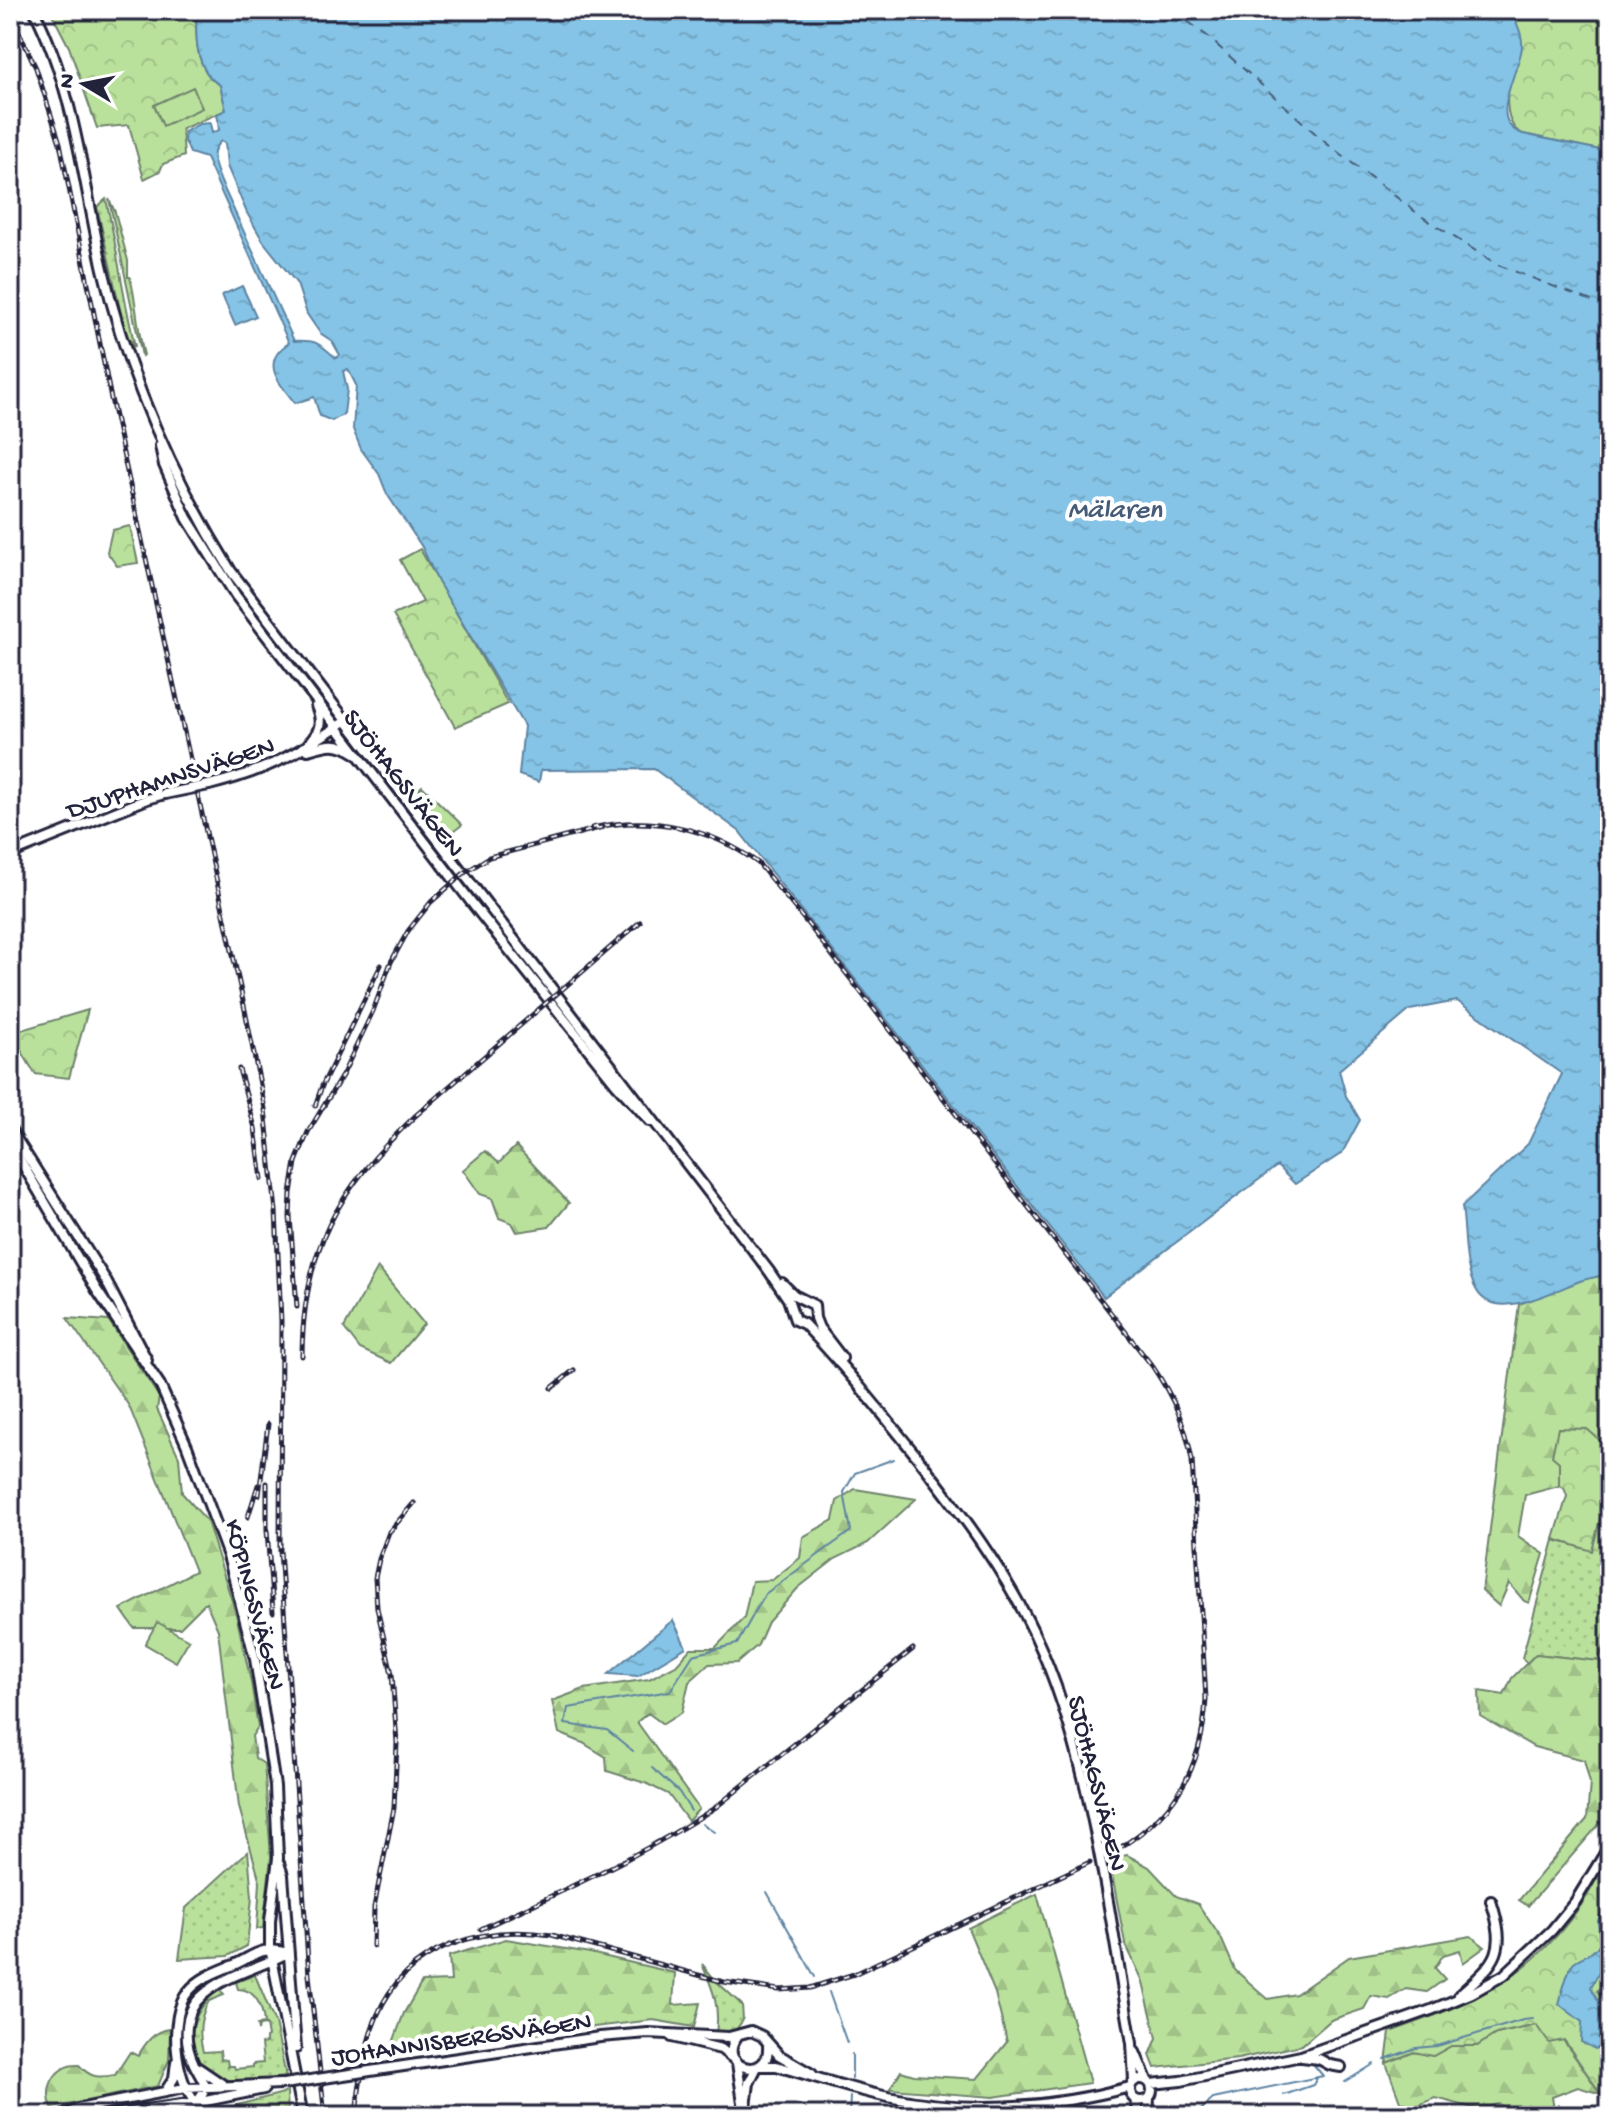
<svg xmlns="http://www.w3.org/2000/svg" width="1620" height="2126" viewBox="0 0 1620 2126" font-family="'Gochi Hand',sans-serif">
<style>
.grass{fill:url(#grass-dots);stroke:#6e826c;stroke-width:2}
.forest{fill:url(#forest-firs);stroke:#6e826c;stroke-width:2}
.park{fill:url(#park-crowns);stroke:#6e826c;stroke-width:2}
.garden{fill:#bae19c;stroke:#6e826c;stroke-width:2}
.water{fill:url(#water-ripples);stroke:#5d83a2;stroke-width:2;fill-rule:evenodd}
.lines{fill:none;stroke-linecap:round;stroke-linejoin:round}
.stream{stroke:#5d83a2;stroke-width:2}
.ferry{stroke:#455b77;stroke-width:2;stroke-dasharray:10 8;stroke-linecap:butt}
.secondary-casing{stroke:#22223b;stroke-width:14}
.secondary{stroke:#fff;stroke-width:8}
.rail-casing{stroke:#22223b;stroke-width:5}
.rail{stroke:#fff;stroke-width:2;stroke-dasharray:6;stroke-linecap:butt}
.secondary-bridge-casing{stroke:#22223b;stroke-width:14;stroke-linecap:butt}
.secondary-bridge{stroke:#fff;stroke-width:8}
.labels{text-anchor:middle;stroke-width:8;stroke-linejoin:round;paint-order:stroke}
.street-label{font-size:26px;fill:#22223b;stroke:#fff}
.water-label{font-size:28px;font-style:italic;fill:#455b77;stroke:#fff}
</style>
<defs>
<pattern id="grass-dots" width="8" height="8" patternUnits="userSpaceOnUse" patternTransform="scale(2)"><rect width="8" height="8" fill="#bae19c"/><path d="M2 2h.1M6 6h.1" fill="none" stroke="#a0c187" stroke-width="1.8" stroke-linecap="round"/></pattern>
<pattern id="forest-firs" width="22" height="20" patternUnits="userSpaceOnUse" patternTransform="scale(2)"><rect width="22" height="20" fill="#bae19c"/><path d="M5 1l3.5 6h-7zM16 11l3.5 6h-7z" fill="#a0c187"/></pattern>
<pattern id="park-crowns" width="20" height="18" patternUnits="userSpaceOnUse" patternTransform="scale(2)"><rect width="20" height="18" fill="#bae19c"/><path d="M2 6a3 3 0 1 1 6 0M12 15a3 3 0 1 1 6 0" fill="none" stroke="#a0c187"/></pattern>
<pattern id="water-ripples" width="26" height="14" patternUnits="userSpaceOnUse" patternTransform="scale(2)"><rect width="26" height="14" fill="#85c4e6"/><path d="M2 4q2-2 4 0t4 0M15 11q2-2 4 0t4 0" fill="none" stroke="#73a8c6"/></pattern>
</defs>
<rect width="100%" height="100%" fill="#fff"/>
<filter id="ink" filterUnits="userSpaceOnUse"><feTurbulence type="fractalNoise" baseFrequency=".0125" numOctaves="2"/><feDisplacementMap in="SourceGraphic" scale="16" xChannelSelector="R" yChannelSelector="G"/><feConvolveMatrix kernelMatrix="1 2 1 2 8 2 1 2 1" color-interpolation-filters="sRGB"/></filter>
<g filter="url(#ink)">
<path class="grass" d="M106,199C117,248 123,297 135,346L133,347L132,341L129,342L124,327L97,207Z
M109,199L115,212L128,261V277H130C137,303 137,329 144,355L142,356Z
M1610,1487V1633L1599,1661L1536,1654L1527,1663L1522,1658L1554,1540L1592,1550L1607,1489Z
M248,1851L252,1897L247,1946L228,1956L179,1959L186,1908Z
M702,1964L716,1981L742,2005L743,2020L735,2031L716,2033C720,2006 713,1989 702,1964Z
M255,1975L275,2023L286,2077C264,2080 232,2086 212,2074C177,2054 192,2007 219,1990L224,1995L209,2001C199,2017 198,2033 203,2052L220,2051L221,2059L227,2060L228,2066H234L235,2069L253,2067V2064L263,2063L261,2044L266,2043V2038L268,2037L266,2025L259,2026L258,2031L257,2025L264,2024C263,2008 256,1989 238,1989L236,1982Z
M287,2092L288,2116H200L203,2114Z"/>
<path class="forest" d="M516,1146L569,1203L549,1227L517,1232L512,1223L499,1218L492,1198L480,1194L463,1170L485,1151L499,1163Z
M378,1268L424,1324L391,1363L360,1349L344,1328Z
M1610,1274V1449L1605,1445L1559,1462V1486L1525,1495L1518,1536L1544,1554L1529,1603L1524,1601L1509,1583L1499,1606L1482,1591L1519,1304L1584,1279Z
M67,1318L109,1321L159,1397L157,1409L179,1457L182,1493L207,1521L236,1614L251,1682L258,1727L252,1736L255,1758L264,1764L271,1857L263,1928L257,1929L260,1882L239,1807L218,1630L206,1602L180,1628H134L121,1609L195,1571L129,1406Z
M855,1489L916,1499L868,1543L835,1559L798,1588L768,1622L758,1645L737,1663L709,1664L689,1682L682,1712L663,1724L648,1713L637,1722L699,1809L688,1821L668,1794L645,1783L607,1771L606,1757L583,1743L559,1733L552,1701L584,1689L649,1679L676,1665L691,1648H715L744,1618L752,1581L772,1580L800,1558L803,1537L833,1520L837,1501Z
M1610,1633V1812L1528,1906L1519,1900L1587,1819L1590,1783L1584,1760L1534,1747L1480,1716L1479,1691L1504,1695L1512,1678L1536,1654L1598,1661Z
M1127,1855L1149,1867L1176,1896L1198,1904L1221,1938L1235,1970L1268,1999L1296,1994L1349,1957L1471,1936L1485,1947L1463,1963L1460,1950L1443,1955L1435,1968L1445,1979L1427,1992L1406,1989L1389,1999L1371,1996L1364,2009L1331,2020L1302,2045L1238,2059L1155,2068L1150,2055L1157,2038L1142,1979L1125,1943L1109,1859Z
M1037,1894L1090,2083L993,2097L890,2089L901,2071L914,2075L977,2079L1007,2042L995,1993L968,1928Z
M506,1939L590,1953L675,1973L673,2005L700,2003L694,2027L653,2020L390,2051L404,2013L422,1982L451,1981L449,1956Z
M1536,2025L1563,2040L1601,2094L1578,2087L1552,2097L1555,2116H1536L1527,2108L1511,2113L1499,2104L1477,2109L1436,2098L1414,2107L1400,2101L1386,2063L1414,2052L1433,2056L1451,2046H1477L1492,2035Z
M170,2029L169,2060L158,2086L52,2108C43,2087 56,2064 79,2065C90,2078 99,2078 115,2075L130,2052L138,2056C146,2042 154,2031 170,2029Z"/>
<path class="park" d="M50,10H197C195,36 195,71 220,85L226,110L182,129L184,156L163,164L160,171L144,179L129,125L97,128L69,47Z
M1512,10H1610V152L1523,134C1493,124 1514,48 1517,22Z
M130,526L138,563L117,566L107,552L112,530Z
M420,549L508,704L455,727L393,615L423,602L400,560Z
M422,786L462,825L446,837L412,797Z
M88,1010L69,1078L35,1074L11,1033Z
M1558,1428L1587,1429L1610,1449V1478L1592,1551L1554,1539L1567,1496L1564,1488L1559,1486V1462L1552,1456Z
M1610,1854V1950L1604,1951L1601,1959L1607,1980L1597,1991L1610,2005V2099L1601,2094L1564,2040L1549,2043L1536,2025L1496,2034L1477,2046H1451L1433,2056L1414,2052L1386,2063L1390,2032C1470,2004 1528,1980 1579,1908C1591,1892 1600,1872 1610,1854Z"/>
<path class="garden" d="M193,87L202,108L163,126L154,105Z
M157,1622L189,1640L176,1662L145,1644Z"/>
<path class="water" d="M197,10H1512C1515,23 1523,32 1522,47C1520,71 1485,122 1523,134L1610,152V1274C1600,1276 1589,1278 1580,1281C1555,1290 1496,1323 1477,1291C1463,1268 1466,1232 1462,1206L1528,1144L1562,1074L1457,1001L1410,1010L1339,1070L1346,1096L1360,1120L1342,1153L1295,1184L1277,1166L1104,1297L739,831L654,769L541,770L539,782L519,775L524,726L438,582L422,547L387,494L379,474L361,449L353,429L356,385L348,369L343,371L347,389L344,414L332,421L320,416L314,397L295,403C279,383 259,362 289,343L206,158L190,153L184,139L185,132L199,124L210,123L212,133L219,130L217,114L226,110L220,85C195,71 195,36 197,10ZM221,141L225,143L227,166L247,213L263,241L297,284L307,314L320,333L332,341L340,355L336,358C319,343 317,340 294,341L221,182C216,168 207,153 221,141Z
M242,286L256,316L235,325L222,295Z
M673,1620L686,1647L638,1676L608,1674Z
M1610,1893V1943L1600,1953L1599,1972L1591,1987L1600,2004L1610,2013V2045L1595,2049L1581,2042L1582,2022L1559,2004C1562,1994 1567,1969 1574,1962C1583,1955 1593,1955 1600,1943L1598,1921Z"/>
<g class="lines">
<path class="stream" d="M633,1751L607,1730L565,1724L568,1708L670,1691L693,1655L737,1644L765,1594L851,1531L844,1492L855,1473L894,1459
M652,1768L679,1792L691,1811
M702,1824L714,1832
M767,1892L815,1977
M829,1992L847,2043
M852,2054V2078
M1385,2059L1416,2048L1437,2046L1523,2020L1533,2019
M1345,2082L1374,2064
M1284,2095L1313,2085L1317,2078
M849,2116L850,2097
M1194,2116L1213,2099L1323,2076L1314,2065"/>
<path class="ferry" d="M1173,10L1207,36L1326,143L1421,216L1498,265L1610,308"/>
<defs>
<path id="secondary" d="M34,10C75,91 83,182 103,269C128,377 172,476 231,571L769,1271L788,1299L795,1320L804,1324C845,1367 881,1412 918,1458C962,1514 1005,1571 1035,1635C1092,1757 1108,1911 1132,2043L1134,2081
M160,446L164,465L187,518L236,596L475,907L616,1084L650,1121
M309,743C320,732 323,721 316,706
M308,750C328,744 337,741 355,753
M209,785C263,772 295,755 341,724
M10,854L147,799L165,794
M10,1129L105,1279L147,1360
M10,1143L96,1289L160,1385L187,1446L228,1556L255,1659L275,1786L278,1858L270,1921V1948L303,2116
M782,1283L794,1295L814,1305L815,1318L819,1328L842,1358
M279,1863L283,1875L296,2048
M1459,1995C1497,1961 1508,1953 1491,1901
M738,2035C713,2068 771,2084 768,2045
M672,2037L721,2049L735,2060
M1135,2052L1147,2080
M1302,2057L1319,2059L1330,2065L1341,2067
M737,2063L745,2116
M760,2066H776C813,2076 850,2089 888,2097C968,2114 1051,2108 1130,2087
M197,2067L222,2084
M390,2068L600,2037L648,2033L729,2037L751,2031L762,2036L779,2055L812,2074
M1130 2090a11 11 0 1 1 22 0a11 11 0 1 1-22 0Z
M1151,2084L1181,2081L1301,2056L1431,2010L1472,1993L1504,1975L1552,1930L1575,1902L1610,1845
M165,2092L174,2078L176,2062
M1135,2100L1141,2116
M196,2103C175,2081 168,2016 188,1992C200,1977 219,1971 236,1964C258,1953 263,1946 288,1953
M196,2103C200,2098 205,2093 205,2087C204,2080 197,2071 194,2064C183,2041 183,2012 203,1995C227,1974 260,1968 287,1953
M746,2107L749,2083L757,2067
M62,2116L78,2109L185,2088L281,2084
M103,2116L196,2103L264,2089
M1148,2116L1149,2098"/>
</defs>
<use href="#secondary" class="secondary-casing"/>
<use href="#secondary" class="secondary"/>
<defs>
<path id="rail" d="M10,13L36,68L60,143L110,394L245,1010L265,1109L276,1211L281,1321L280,1550L309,1975L325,2116
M592,828C650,815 709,827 758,863L807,923L1153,1367C1173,1397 1186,1425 1192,1460L1206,1699C1202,1774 1172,1818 1108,1855
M239,1069L255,1128L262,1179
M315,1106L322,1086L381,965
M297,1307L290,1217L291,1193L296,1162L308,1132L343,1074L373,1011L391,962L408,931L431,902L463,874L489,857L603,827
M302,1356C303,1249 337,1191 414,1117L640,922
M552,1388L574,1370
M267,1483V1530L273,1612
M259,1495L268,1424
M248,1517L258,1485
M481,1929C561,1891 642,1856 716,1807L913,1649
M373,1946L374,1907L394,1808L397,1743L392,1674L377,1608L375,1578L379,1559L389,1532L414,1503
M357,2106C361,2076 365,2044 377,2016C406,1946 484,1924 552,1935L724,1982L779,1990L810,1988L854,1974L1090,1862"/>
</defs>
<use href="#rail" class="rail-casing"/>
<use href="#rail" class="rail"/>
<defs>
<path id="secondary-bridge" d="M165,794L209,785
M284,2084L390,2068"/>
</defs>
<use href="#secondary-bridge" class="secondary-bridge-casing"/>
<use href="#secondary-bridge" class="secondary-bridge"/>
</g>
</g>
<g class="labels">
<g class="street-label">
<text transform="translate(170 776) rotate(-18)" y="9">DJUPHAMNSVÄGEN</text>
<text transform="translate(405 782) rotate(52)" y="9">SJÖHAGSVÄGEN</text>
<text transform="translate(257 1604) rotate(75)" y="9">KÖPINGSVÄGEN</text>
<text transform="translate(1099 1783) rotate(76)" y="9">SJÖHAGSVÄGEN</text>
<text transform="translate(461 2037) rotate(-8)" y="9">JOHANNISBERGSVÄGEN</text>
</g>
<g class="water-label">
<text x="1115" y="517">Mälaren</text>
</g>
</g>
<rect width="1620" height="2126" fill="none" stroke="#fff" stroke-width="40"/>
<rect x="20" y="20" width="1580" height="2086" fill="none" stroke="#22223b" stroke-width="3" filter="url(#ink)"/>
<g transform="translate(84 84) rotate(280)" stroke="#ffffff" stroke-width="6" paint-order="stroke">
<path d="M0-6L14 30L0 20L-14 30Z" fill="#22223b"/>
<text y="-12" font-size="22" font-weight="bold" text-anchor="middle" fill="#22223b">N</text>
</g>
</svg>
